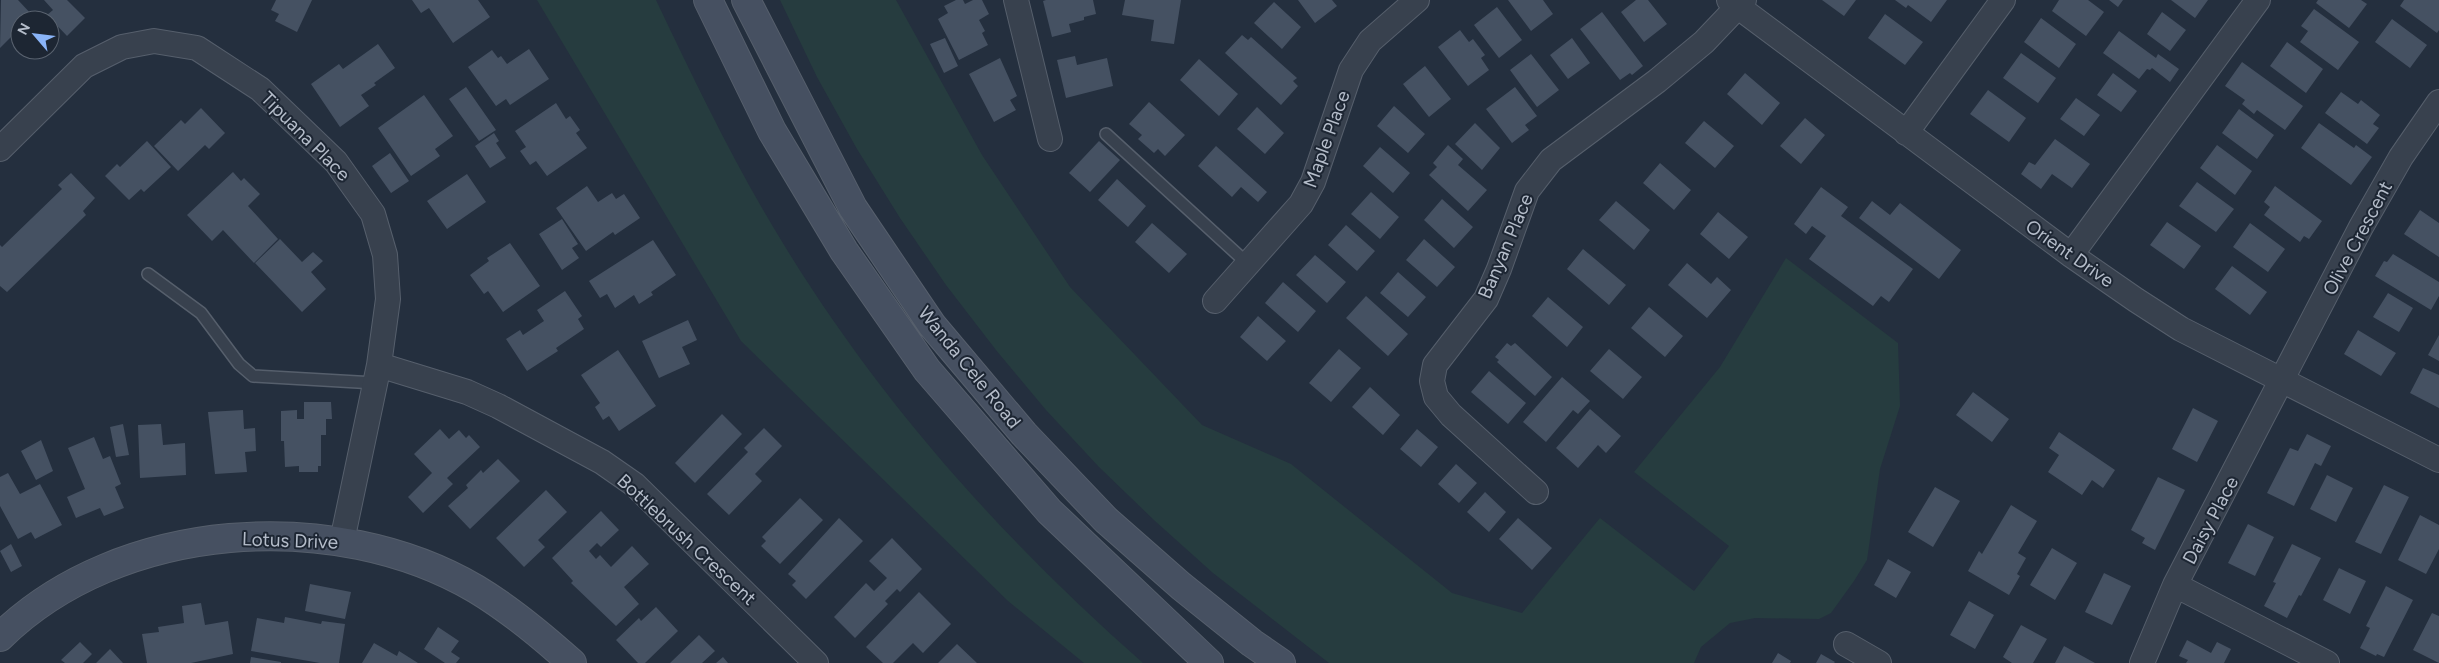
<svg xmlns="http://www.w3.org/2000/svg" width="2439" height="663" viewBox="0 0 2439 663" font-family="Figtree,sans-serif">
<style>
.green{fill:#263c3f}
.building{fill:#455162}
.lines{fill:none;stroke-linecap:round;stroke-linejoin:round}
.lane-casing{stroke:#565f6c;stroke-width:14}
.street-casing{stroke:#565f6c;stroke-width:26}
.secondary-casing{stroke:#565f6c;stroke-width:30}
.lane{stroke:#38414e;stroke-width:11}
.street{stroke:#38414e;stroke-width:24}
.secondary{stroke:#465061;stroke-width:28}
.labels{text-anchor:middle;stroke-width:4;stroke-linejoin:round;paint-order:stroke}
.street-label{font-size:19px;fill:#b4bcc9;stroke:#1d2633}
</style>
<rect width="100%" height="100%" fill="#242f3e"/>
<path class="green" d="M537,0H656C695,82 734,163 781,240C878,400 1003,540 1143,663H1084L1008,601L741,341Z
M780,0H896L982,155L1070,287L1202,425L1291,464L1452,593L1522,613L1600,518L1694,591L1729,546L1634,472L1720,367L1786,258L1898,343L1900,406L1880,469L1867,560L1854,581L1831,613L1819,619L1755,618L1730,623L1701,647L1694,663H1329L1213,573L1155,521L1099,467L1046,410L996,350L946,285L900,218L857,149L817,77Z"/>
<path class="building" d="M1,0H18L33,16L29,20H20V28L0,48Z
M44,0H67L85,18L67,36L47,15L53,10Z
M276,0H312L297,32L275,21L279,14L271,10Z
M412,0H478L490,17L453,43L429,8L421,13Z
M956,0H963L965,4L973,0H982L989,14L979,20L985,31L982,33L988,45L959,60L938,19L948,13L944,6Z
M1046,0H1093L1096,14L1084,17V20L1069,24L1071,32L1052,37L1043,1Z
M1125,0H1181L1174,44L1151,41L1154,20L1122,15Z
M1298,0H1332L1337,6L1315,23Z
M1508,0H1543L1553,14L1531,31Z
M1636,0H1648L1667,24L1644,42L1621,12Z
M1822,0H1856L1844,16Z
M1895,0H1947L1931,22L1908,5L1906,8Z
M2059,0H2088L2104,12L2086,36L2052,11Z
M2109,0H2123L2118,7Z
M2171,0H2208L2195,18Z
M2318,0H2361L2367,4L2349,28L2316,3Z
M2404,0H2439V30L2437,33L2400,6Z
M1274,2L1301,27L1282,49L1254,23Z
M1497,7L1522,40L1499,58L1474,25Z
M2314,9L2359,42L2338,70L2300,42L2308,31L2301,26Z
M1602,12L1643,66L1632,75L1630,73L1620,80L1580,29Z
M2162,12L2186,30L2170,51L2147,34Z
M1885,14L1923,42L1905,65L1868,38Z
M2041,18L2076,44L2059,68L2024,42Z
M2392,19L2427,45L2410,68L2375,42Z
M1460,30L1469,42L1473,39L1485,55L1481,58L1489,70L1468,86L1438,47Z
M2119,31L2156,58L2158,54L2179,69L2170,82L2152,68L2150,70L2147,69L2139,79L2103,53Z
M1242,35L1248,40L1251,37L1297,78L1293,81L1298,86L1281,105L1225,53Z
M945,38L958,66L944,73L930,44Z
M1572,38L1590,63L1568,79L1550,55Z
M2287,42L2323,69L2306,93L2270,66Z
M378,44L395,68L374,83L376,85L361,95L369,106L340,127L311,84L339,64L343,69Z
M529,49L549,79L510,105L506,99L496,106L468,67L492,50L498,58L501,56L507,64Z
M2021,53L2056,78L2038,103L2003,78Z
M1531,54L1559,90L1537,107L1510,70Z
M1075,56L1077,65L1107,58L1113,86L1066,98L1057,60Z
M1000,58L1017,96L1010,100L1016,110L994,122L969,74Z
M1199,59L1238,94L1219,116L1180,80Z
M2242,62L2303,106L2285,130L2257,110L2254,114L2242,104L2245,100L2225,86Z
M1425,66L1451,99L1429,117L1403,84Z
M1745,73L1780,103L1762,125L1727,94Z
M2113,73L2137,91L2121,112L2097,95Z
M466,87L496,130L479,141L449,99Z
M1515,87L1537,116L1525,125L1529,130L1512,143L1486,109Z
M1988,90L2026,118L2009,142L1970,114Z
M2341,92L2358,104L2361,100L2380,115L2373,124L2379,128L2367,144L2325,113Z
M424,95L453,136L435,149L440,156L411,176L378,128Z
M2076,98L2100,115L2084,136L2060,119Z
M1149,102L1185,135L1165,156L1158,149L1154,153L1138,139L1142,135L1129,124Z
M556,103L566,119L570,116L580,130L576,133L587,148L547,176L536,161L530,165L520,151L526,147L515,131Z
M1394,106L1425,134L1408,153L1377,126Z
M1257,107L1284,133L1265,154L1237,129Z
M201,108L225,133L209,149L205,145L178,171L154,146L181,120L185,124Z
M2239,109L2274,135L2257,159L2222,133Z
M1805,118L1825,135L1801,164L1780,146Z
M1704,121L1734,146L1715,168L1685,143Z
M1475,123L1500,148L1482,170L1455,144Z
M2319,123L2354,148L2356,145L2372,157L2351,185L2301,148Z
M494,133L499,141L496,143L506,158L490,168L475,146Z
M2055,139L2090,164L2072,188L2052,174L2041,189L2021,174L2029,162L2035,165Z
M147,141L171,167L144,192L141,189L129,200L105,176L117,164L120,167Z
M1099,141L1120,160L1090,192L1069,173Z
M1448,145L1463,159L1458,165L1487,190L1468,211L1429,175L1437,167L1433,163Z
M2217,145L2252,171L2235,195L2200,168Z
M1216,146L1267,192L1258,202L1241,187L1232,197L1198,166Z
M1380,147L1410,173L1393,193L1363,166Z
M390,153L409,181L391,193L372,166Z
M1660,163L1691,190L1674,210L1643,183Z
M233,172L241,181L244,178L260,194L248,206L278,239L254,263L223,230L212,241L187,215Z
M71,173L95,198L83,211L86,215L7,292L0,286V245L2,247L62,189L58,185Z
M467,174L486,202L447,229L427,201Z
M1117,179L1146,206L1128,227L1098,200Z
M2197,182L2234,209L2216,232L2179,206Z
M587,186L598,202L612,193L616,199L624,194L640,218L615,235L613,232L586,251L556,208Z
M2275,186L2322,221L2309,239L2304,236L2300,242L2264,215L2270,207L2264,202Z
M1821,187L1848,207L1841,216L1913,269L1889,302L1881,296L1873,306L1809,259L1826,236L1812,226L1806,234L1794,224Z
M1371,192L1399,217L1380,239L1351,214Z
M1442,199L1473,227L1454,248L1424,220Z
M1616,201L1650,230L1634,250L1599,220Z
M1872,201L1890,215L1900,203L1961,250L1939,279L1859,218Z
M2420,210L2439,223V257L2404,234Z
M1718,212L1748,237L1729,259L1700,234Z
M562,219L578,244L572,248L579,258L562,270L539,234Z
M2167,222L2201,246L2184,269L2150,245Z
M1152,223L1187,254L1169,273L1135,242Z
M2250,223L2285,249L2268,272L2233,247Z
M1346,225L1375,251L1357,271L1328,245Z
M280,239L302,262L313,252L323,261L311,272L326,289L302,312L255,263Z
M1424,239L1455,267L1437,287L1406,260Z
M653,240L676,275L651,292L653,295L639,304L634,295L615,308L607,294L600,298L589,281Z
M510,243L540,286L503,312L488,291L484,294L470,275L489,261L487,258Z
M1583,249L1626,285L1609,305L1567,269Z
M2393,254L2439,282V296L2431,310L2375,276L2384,261L2387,262Z
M1315,255L1346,282L1327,303L1296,275Z
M1687,263L1711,284L1717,277L1731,290L1707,318L1668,285Z
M2232,266L2267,292L2250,315L2215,289Z
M1398,272L1426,297L1408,317L1380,293Z
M1283,282L1316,311L1298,332L1265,303Z
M565,291L582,316L578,319L584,329L556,348L558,351L527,371L506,339L520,330L523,335L544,321L537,310Z
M2388,293L2413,308L2399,332L2373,317Z
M1366,296L1408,334L1388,356L1346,318Z
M1548,297L1583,327L1567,347L1532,316Z
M1649,307L1683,336L1665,357L1631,328Z
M1258,316L1286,341L1267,361L1240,337Z
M688,320L697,340L682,347L690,364L659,378L642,341Z
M2358,330L2396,353L2381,376L2344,354Z
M2439,335V361L2428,355Z
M1507,343L1511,346L1515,343L1552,377L1535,396L1497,362L1499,360L1495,357Z
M1339,349L1361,368L1331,402L1309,383Z
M1609,349L1642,377L1623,399L1590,371Z
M618,350L656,406L619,431L609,416L603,420L595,407L600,403L581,375Z
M2423,368L2439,375V408L2410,393Z
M1489,371L1526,403L1508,424L1471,392Z
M1562,377L1590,401L1578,414L1573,410L1546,442L1523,422Z
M1370,387L1400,415L1383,435L1352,407Z
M1973,392L2009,419L1992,442L1956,415Z
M304,402H331L332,419H326V435H321V466H318V472H299V466L285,467L284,441H281V411L297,410V419H304Z
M2193,408L2218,421L2197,462L2172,449Z
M1590,409L1621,436L1606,453L1598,445L1578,468L1556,448Z
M243,410L244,429L255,428L256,451L245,452L247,472L215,474L208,412Z
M722,414L742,434L695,483L675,463Z
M123,424L129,455L116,457L110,427Z
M161,424L163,445L185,443L186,475L140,478L138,425Z
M764,428L782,446L755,474L762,481L729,515L707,494L748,452L744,448Z
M440,429L449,439L459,430L466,438L469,435L480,447L447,478L453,484L423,513L408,497L432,473L414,454Z
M1417,429L1438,447L1421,467L1400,449Z
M2059,432L2115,470L2103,488L2092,480L2082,495L2048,472L2059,455L2049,448Z
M2307,434L2331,446L2321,466L2315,463L2294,506L2267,493L2290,448L2298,451Z
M94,437L103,459L110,456L121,484L115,487L124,508L104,516L100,508L76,518L67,497L85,489L68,448Z
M41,440L53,471L36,480L21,451Z
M498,459L520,481L470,529L448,506L468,488L466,485L481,470L483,473Z
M1456,464L1477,483L1459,503L1438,484Z
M8,473L20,494L40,484L62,525L35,539L31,532L18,539L0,506V477Z
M2327,475L2353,488L2336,522L2310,509Z
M2158,477L2185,490L2155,550L2142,543L2145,538L2131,530Z
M2384,485L2409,497L2381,554L2355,542Z
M1935,487L1960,501L1933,547L1908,532Z
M546,490L567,512L538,540L545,547L524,567L496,538Z
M1485,492L1506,512L1489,532L1467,512Z
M800,498L823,520L780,564L761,546L766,541L762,537Z
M2011,505L2037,521L2018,553L2026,558L2017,574L2020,576L2009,595L1968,571L1979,551L1982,554Z
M601,511L619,530L601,547L597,543L589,551L596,559L600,555L611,567L632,546L649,564L624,587L639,604L616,626L571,583L573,581L552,558Z
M2420,515L2439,525V549L2426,574L2398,560Z
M839,518L863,541L806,599L792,585L796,581L788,574Z
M1518,518L1552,548L1532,570L1499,539Z
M2248,524L2274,537L2255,576L2228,563Z
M892,538L922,569L900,592L897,589L885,601L888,604L855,638L834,617L866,583L874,591L887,578L869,561Z
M11,544L22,566L11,572L0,551Z
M2292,544L2321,558L2301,596L2299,595L2287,618L2264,606L2276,583L2273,582Z
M2052,548L2077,563L2055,600L2030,585Z
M1888,559L1911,572L1896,598L1874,585Z
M2339,568L2366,581L2350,614L2323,600Z
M2104,573L2131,586L2112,625L2085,612Z
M310,584L351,592L345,619L305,611Z
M2386,586L2413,600L2384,657L2377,654L2376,656L2360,648L2370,628L2366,626Z
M919,592L951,624L923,653L913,643L893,663H883L866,647Z
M1969,601L1994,615L1975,649L1950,635Z
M201,603L205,625L228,621L233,654L191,663H147L142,634L159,632L158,627L184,623L182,606Z
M656,607L678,631L645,663H638L616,640L639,618L641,621Z
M2432,613L2439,616V663L2413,650Z
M285,617L321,624L322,621L345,624L339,663H320L251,651L257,618L284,623Z
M2021,625L2047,639L2033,663H2012L2003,657Z
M438,627L459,641L451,652L460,658L456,663H445L424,649Z
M699,635L715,651L702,663H670Z
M2187,640L2211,653L2217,642L2231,649L2224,663H2186L2188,660L2179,656Z
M80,642L92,654L83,663H65L61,660Z
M374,643L397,656L399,651L418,663H362Z
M957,644L977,663H938Z
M2064,646L2095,663H2055Z
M110,649L123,663H96Z
M1778,653L1791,661L1790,663H1772Z
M1821,654L1835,662L1834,663H1816Z
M251,657L281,662V663H250Z
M723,657L728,663H716Z"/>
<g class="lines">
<defs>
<path id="lane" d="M1106,134L1248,264
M148,274L201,313L239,364L253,376L375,383"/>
<path id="street" d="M1016,0L1050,139
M1729,0L2071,255L2136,300L2181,329L2439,460
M1906,133L2003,0
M0,149L84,66L122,47L154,41L197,48L260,89L336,162L373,214L385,255L388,299L379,365L342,541
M2071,255L2258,0
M1215,301L1301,204L1313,182L1351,70L1370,41L1417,0
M379,365L467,392L498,406L602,462L635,485L816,663
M1536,492L1451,415L1436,397L1432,381L1435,365L1486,299L1499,269L1527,191L1551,160L1657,81L1704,42L1744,0
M2175,585L2327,663
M1846,644L1879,663
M2142,663L2175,585L2361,227L2401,157L2439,102"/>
<path id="secondary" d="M708,0L772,131L844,251L927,370L1049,511L1209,663
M746,0L853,208L932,325L1024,434L1106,520L1181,586L1252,643L1281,663
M0,637C119,520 335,506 476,589C511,610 542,636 572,663"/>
</defs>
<use href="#lane" class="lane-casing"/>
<use href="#street" class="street-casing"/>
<use href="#secondary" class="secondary-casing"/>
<use href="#lane" class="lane"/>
<use href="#street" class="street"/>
<use href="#secondary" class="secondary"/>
</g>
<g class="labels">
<g class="street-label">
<text transform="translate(306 136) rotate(45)" y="7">Tipuana Place</text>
<text transform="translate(1326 139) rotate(-70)" y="7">Maple Place</text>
<text transform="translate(2357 238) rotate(-62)" y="7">Olive Crescent</text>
<text transform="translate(1505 246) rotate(-67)" y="7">Banyan Place</text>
<text transform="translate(2070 253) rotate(35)" y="7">Orient Drive</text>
<text transform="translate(970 367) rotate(51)" y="7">Wanda Cele Road</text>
<text transform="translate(2210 520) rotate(-62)" y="7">Daisy Place</text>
<text transform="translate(687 539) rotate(43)" y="7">Bottlebrush Crescent</text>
<text transform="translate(290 540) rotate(2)" y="7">Lotus Drive</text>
</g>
</g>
<g transform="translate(35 35) rotate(298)"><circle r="24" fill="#1d2633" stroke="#59626f"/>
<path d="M0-4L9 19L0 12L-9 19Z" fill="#8ab4f8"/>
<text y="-8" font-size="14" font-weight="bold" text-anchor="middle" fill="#b4bcc9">N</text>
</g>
</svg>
